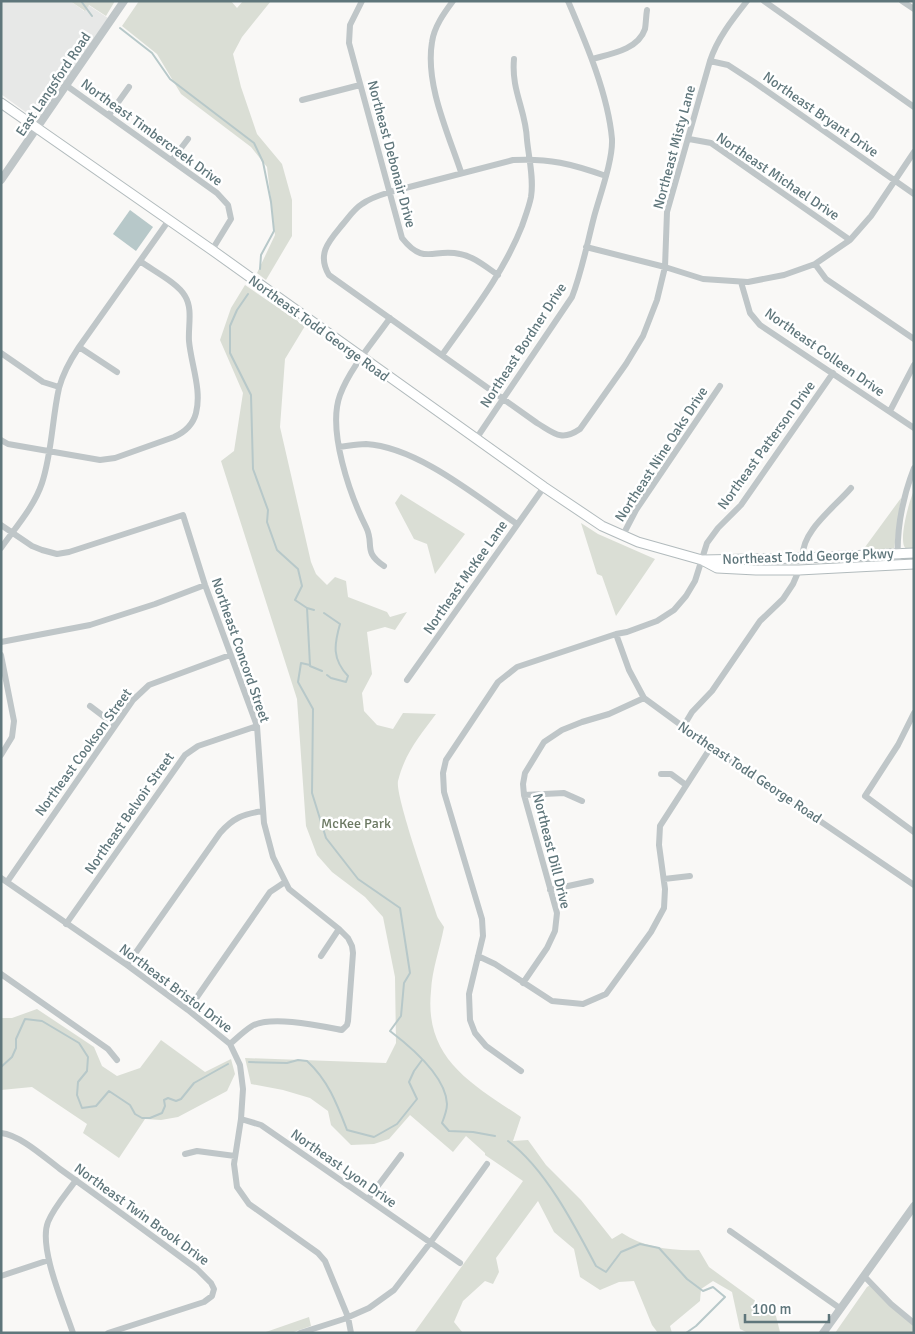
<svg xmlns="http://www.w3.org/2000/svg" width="915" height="1334" viewBox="0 0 915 1334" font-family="Signika,sans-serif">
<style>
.built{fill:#e7e8e7}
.green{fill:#daded5}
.water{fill:#b7c8c9}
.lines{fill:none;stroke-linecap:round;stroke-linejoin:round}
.stream{stroke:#b7c8c9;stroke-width:2}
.secondary-casing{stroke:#b2bbbd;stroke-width:11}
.minor{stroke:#bfc6c8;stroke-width:6}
.tertiary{stroke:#bfc6c8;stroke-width:8}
.secondary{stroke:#fff;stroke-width:9}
.labels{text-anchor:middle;stroke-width:5;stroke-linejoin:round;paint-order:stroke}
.street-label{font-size:14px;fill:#5f767b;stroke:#fff}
.park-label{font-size:14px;fill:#6c7963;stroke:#fff}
</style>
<rect width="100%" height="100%" fill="#f9f8f6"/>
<path class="built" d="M1,1H70L84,11L88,5L108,18L41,115L38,116H31L1,94Z"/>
<path class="green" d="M70,1H115L106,16L89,5L85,11Z
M139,1H231L237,8L243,1H271L242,37L233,54L241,87L257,134L282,164L292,200V236L266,280L257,273L275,235L267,167L251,147L181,94L157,54L122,26Z
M245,285L305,326L285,359L280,427L311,562L316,574L327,585L335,577L346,581L348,597L387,612L390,617L407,612L395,630L385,627L367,632L372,674L362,693L364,711L377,725L393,729L403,713L436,714C419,737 405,753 398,781C395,796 431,897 438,918L444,927C440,948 432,970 431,991C424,1059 472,1084 521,1117L513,1141L528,1140L546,1165L581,1200L612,1239L622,1233C644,1248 673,1251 699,1250L709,1267L776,1316L780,1332L779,1333H748L740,1329L732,1292L713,1281L701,1289L700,1301L670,1326L672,1333H658L652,1325L634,1281L619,1282L600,1290L580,1277L574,1249L554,1232L538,1201L496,1258L499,1272L493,1284L485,1281L463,1301L454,1322L463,1333H414L523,1181L485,1155V1153L466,1136L453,1152L410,1115L389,1139L374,1144L351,1145L331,1125L328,1111L310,1098L283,1090L251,1084L245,1058L386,1063L396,1043L395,977L383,917L365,897L332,872L317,855L306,826L297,699L221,461L234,451L243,393L220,340L231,308Z
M914,490V552C909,551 906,550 904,546C900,534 909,502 914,490Z
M401,494L465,534L435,574L427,544L414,539L395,503Z
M901,498L894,550L860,554Z
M581,523L598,534L655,559L616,616L602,576L597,574Z
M37,1009L94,1047L102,1066L117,1076L140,1068L161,1040L205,1072L231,1059L235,1074L227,1091L178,1117L161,1120L145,1119L119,1158L83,1133L87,1124L32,1087L1,1090V1018H12Z
M872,1284L914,1323V1333H835L867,1287Z
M309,1317L311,1326L291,1333H263Z"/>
<path class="water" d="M130,210L153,227L136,251L113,234Z"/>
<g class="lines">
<path class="stream" d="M81,1L92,16
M120,28L152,53L170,79L254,143L263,162L271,202L274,231L261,255L260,269
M248,294L237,310L230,326V353L251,395L253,469L268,510L267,522L277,550L298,569L302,586L295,600L307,608L310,665L301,663L298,682L313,709L312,793L326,838L358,879L400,908L410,973L404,983L401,1016L390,1031C411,1047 446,1076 447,1104C447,1110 444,1118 442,1123L449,1131L473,1132L495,1136
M307,608L314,610
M324,613L340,624C334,645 332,659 348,676L346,682L331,678L327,675
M310,666L322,671
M249,1062L287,1063L298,1060L307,1061C328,1080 337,1104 347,1130L374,1137L397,1124L417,1099L409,1082L414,1071L422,1060
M1,1067L12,1057L16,1048V1039L25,1019L42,1021L79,1043L88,1057L87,1071L78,1082L77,1095L82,1108L96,1106L109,1091L130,1105L135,1114L142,1118H150L162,1113L165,1106L164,1100L168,1098L176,1101L181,1099L194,1083L228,1064
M508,1141C545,1168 575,1226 596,1266L606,1272L621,1252L640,1244L659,1248L687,1279L703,1291L713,1287L725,1297L696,1326L686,1333"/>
<defs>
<path id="secondary" d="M1,103L212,250L544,487L602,526L638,542L702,560L717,568L756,570H799L914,564
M702,560L803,558L914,553"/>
</defs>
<use href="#secondary" class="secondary-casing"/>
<path class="minor" d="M362,1L350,25L349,43L402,238C424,266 433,248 460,254C473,256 486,267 498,275
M453,1C444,13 434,27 432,42C425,84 448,133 461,172
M764,1L914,107
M902,1L914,9
M592,59C610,54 638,50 645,29C646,23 646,16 647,10
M710,61L728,65L754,82L914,194
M67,86L217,193L228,205L231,219L212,250
M302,100L360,85
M109,115L129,87
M689,139L711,143L850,240
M172,160L188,139
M606,176C572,164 549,158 513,160L390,192C380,195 370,198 362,204C354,209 349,217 343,224C330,240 316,253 329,275L537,423C554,433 561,442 580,429L626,364L643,336L657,300L665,267L667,212L710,61C717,39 732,20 747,1
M586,247L665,267L703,279L748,282L784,275L815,264L850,240L871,216L914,152
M815,264L826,279L914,339
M741,282L750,313L760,325L914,428
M79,347L117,372
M1,353L43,382L59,387
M442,355C471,314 503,274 522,226C525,217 529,207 531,197C534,179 529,159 527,140C526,110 511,91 514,59
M890,411L914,365
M476,439L572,297C582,271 587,244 594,217C600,195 613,160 612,139C608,94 586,43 568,1
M1,440L8,444L100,460L115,458L174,437C185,432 193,425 196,413C202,390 191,364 189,341C188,326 193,309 185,296C178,283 152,270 140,261
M339,447C348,446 357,444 366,444C417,447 476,496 517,524
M1,525L32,546L42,550L57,554L69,552L183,515L205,585L257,726L264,823L273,857L289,889L339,929L348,938L352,946L353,953L348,1021L347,1025L342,1030C321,1026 271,1015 252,1026C244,1031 237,1038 230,1044
M623,535L636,510L720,386
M1,548C15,528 34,507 42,483C52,453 52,419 59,388C63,373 71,359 79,347L169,220
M803,558C800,532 835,507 851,488
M898,565C896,532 902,499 914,468
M384,566C362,551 375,545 366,527C350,495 327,430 340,395C350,368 374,341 390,318
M616,634L629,670L644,698L711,747L914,885
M1,642L90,625L155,604L205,585
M1,655L14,721L12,737L1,755
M407,680L544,487
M90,706L115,725
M914,713L898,745L865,796L914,832
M683,727L692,712L712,691L760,621L783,599L793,584L799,570
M661,774H671L686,785
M524,795L564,793L582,801
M1,878L127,965L188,1010L230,1044L240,1065L243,1089L241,1119L234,1164L237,1187L249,1204L318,1253L325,1261L348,1317L351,1333
M664,879L690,876
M7,882L133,700L149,685L230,655
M550,890L591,881
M66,924L185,755L198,746L257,726
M321,956L339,929
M478,956L495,964L552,1001L583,1004L606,994L651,932L664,908L665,889L659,845L660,826L711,747
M127,965L220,833C233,818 243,814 263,811
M1,974L108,1049L117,1060
M523,983L547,948L555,931L557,913L524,795L523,784L525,773L544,742L562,730L582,722L609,714L644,698
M188,1010L270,892L285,882
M521,1071L486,1046L475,1033L470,1020L469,994L483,936L482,919L444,792L443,773L446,760L498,682L517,667L616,634L627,632L657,621L674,610L686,596L695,581L707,543L718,528L741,505L833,373
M241,1119L261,1125L460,1263
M1,1133C20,1135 44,1157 60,1169C106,1202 151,1235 197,1269L211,1283L214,1289L212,1296L204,1302L108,1333
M185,1154L197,1151L235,1156
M368,1199L401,1155
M730,1231L841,1309
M1,1276L49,1260
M864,1276L891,1304L914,1323
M73,1333C64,1306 38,1247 48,1222C54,1207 67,1193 76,1180
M300,1333L344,1319L369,1308L394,1290L430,1243L487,1164"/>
<path class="tertiary" d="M1,180L124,1
M823,1333L914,1206"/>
<use href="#secondary" class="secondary"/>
</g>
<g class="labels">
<g class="street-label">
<text transform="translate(53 84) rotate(-56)" y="5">East Langsford Road</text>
<text transform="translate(821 114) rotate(35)" y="5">Northeast Bryant Drive</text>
<text transform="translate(152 132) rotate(36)" y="5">Northeast Timbercreek Drive</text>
<text transform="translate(674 147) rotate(-75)" y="5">Northeast Misty Lane</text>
<text transform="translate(392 154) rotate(75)" y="5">Northeast Debonair Drive</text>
<text transform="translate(778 176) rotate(34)" y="5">Northeast Michael Drive</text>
<text transform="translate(319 328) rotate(36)" y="5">Northeast Todd George Road</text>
<text transform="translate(523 345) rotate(-57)" y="5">Northeast Bordner Drive</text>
<text transform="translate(825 352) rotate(35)" y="5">Northeast Colleen Drive</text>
<text transform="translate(766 445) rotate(-54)" y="5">Northeast Patterson Drive</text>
<text transform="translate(661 454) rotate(-57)" y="5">Northeast Nine Oaks Drive</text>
<text transform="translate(808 556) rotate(-2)" y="5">Northeast Todd George Pkwy</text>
<text transform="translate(465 577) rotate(-55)" y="5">Northeast McKee Lane</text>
<text transform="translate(241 650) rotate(71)" y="5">Northeast Concord Street</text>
<text transform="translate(83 752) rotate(-54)" y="5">Northeast Cookson Street</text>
<text transform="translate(750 772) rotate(34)" y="5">Northeast Todd George Road</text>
<text transform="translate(129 813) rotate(-55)" y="5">Northeast Belvoir Street</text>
<text transform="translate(552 851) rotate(76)" y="5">Northeast Dill Drive</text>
<text transform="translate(176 988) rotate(37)" y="5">Northeast Bristol Drive</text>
<text transform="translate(344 1168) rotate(35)" y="5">Northeast Lyon Drive</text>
<text transform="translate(142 1214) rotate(36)" y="5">Northeast Twin Brook Drive</text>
</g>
<g class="park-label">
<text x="356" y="828">McKee Park</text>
</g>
</g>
<rect width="915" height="1334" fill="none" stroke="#5f767b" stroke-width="5"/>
<path d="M745 1314v8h84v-8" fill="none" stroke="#5f767b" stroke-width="2.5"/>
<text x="752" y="1314" font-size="15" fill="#5f767b" stroke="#ffffff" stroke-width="4" paint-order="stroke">100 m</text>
</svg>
